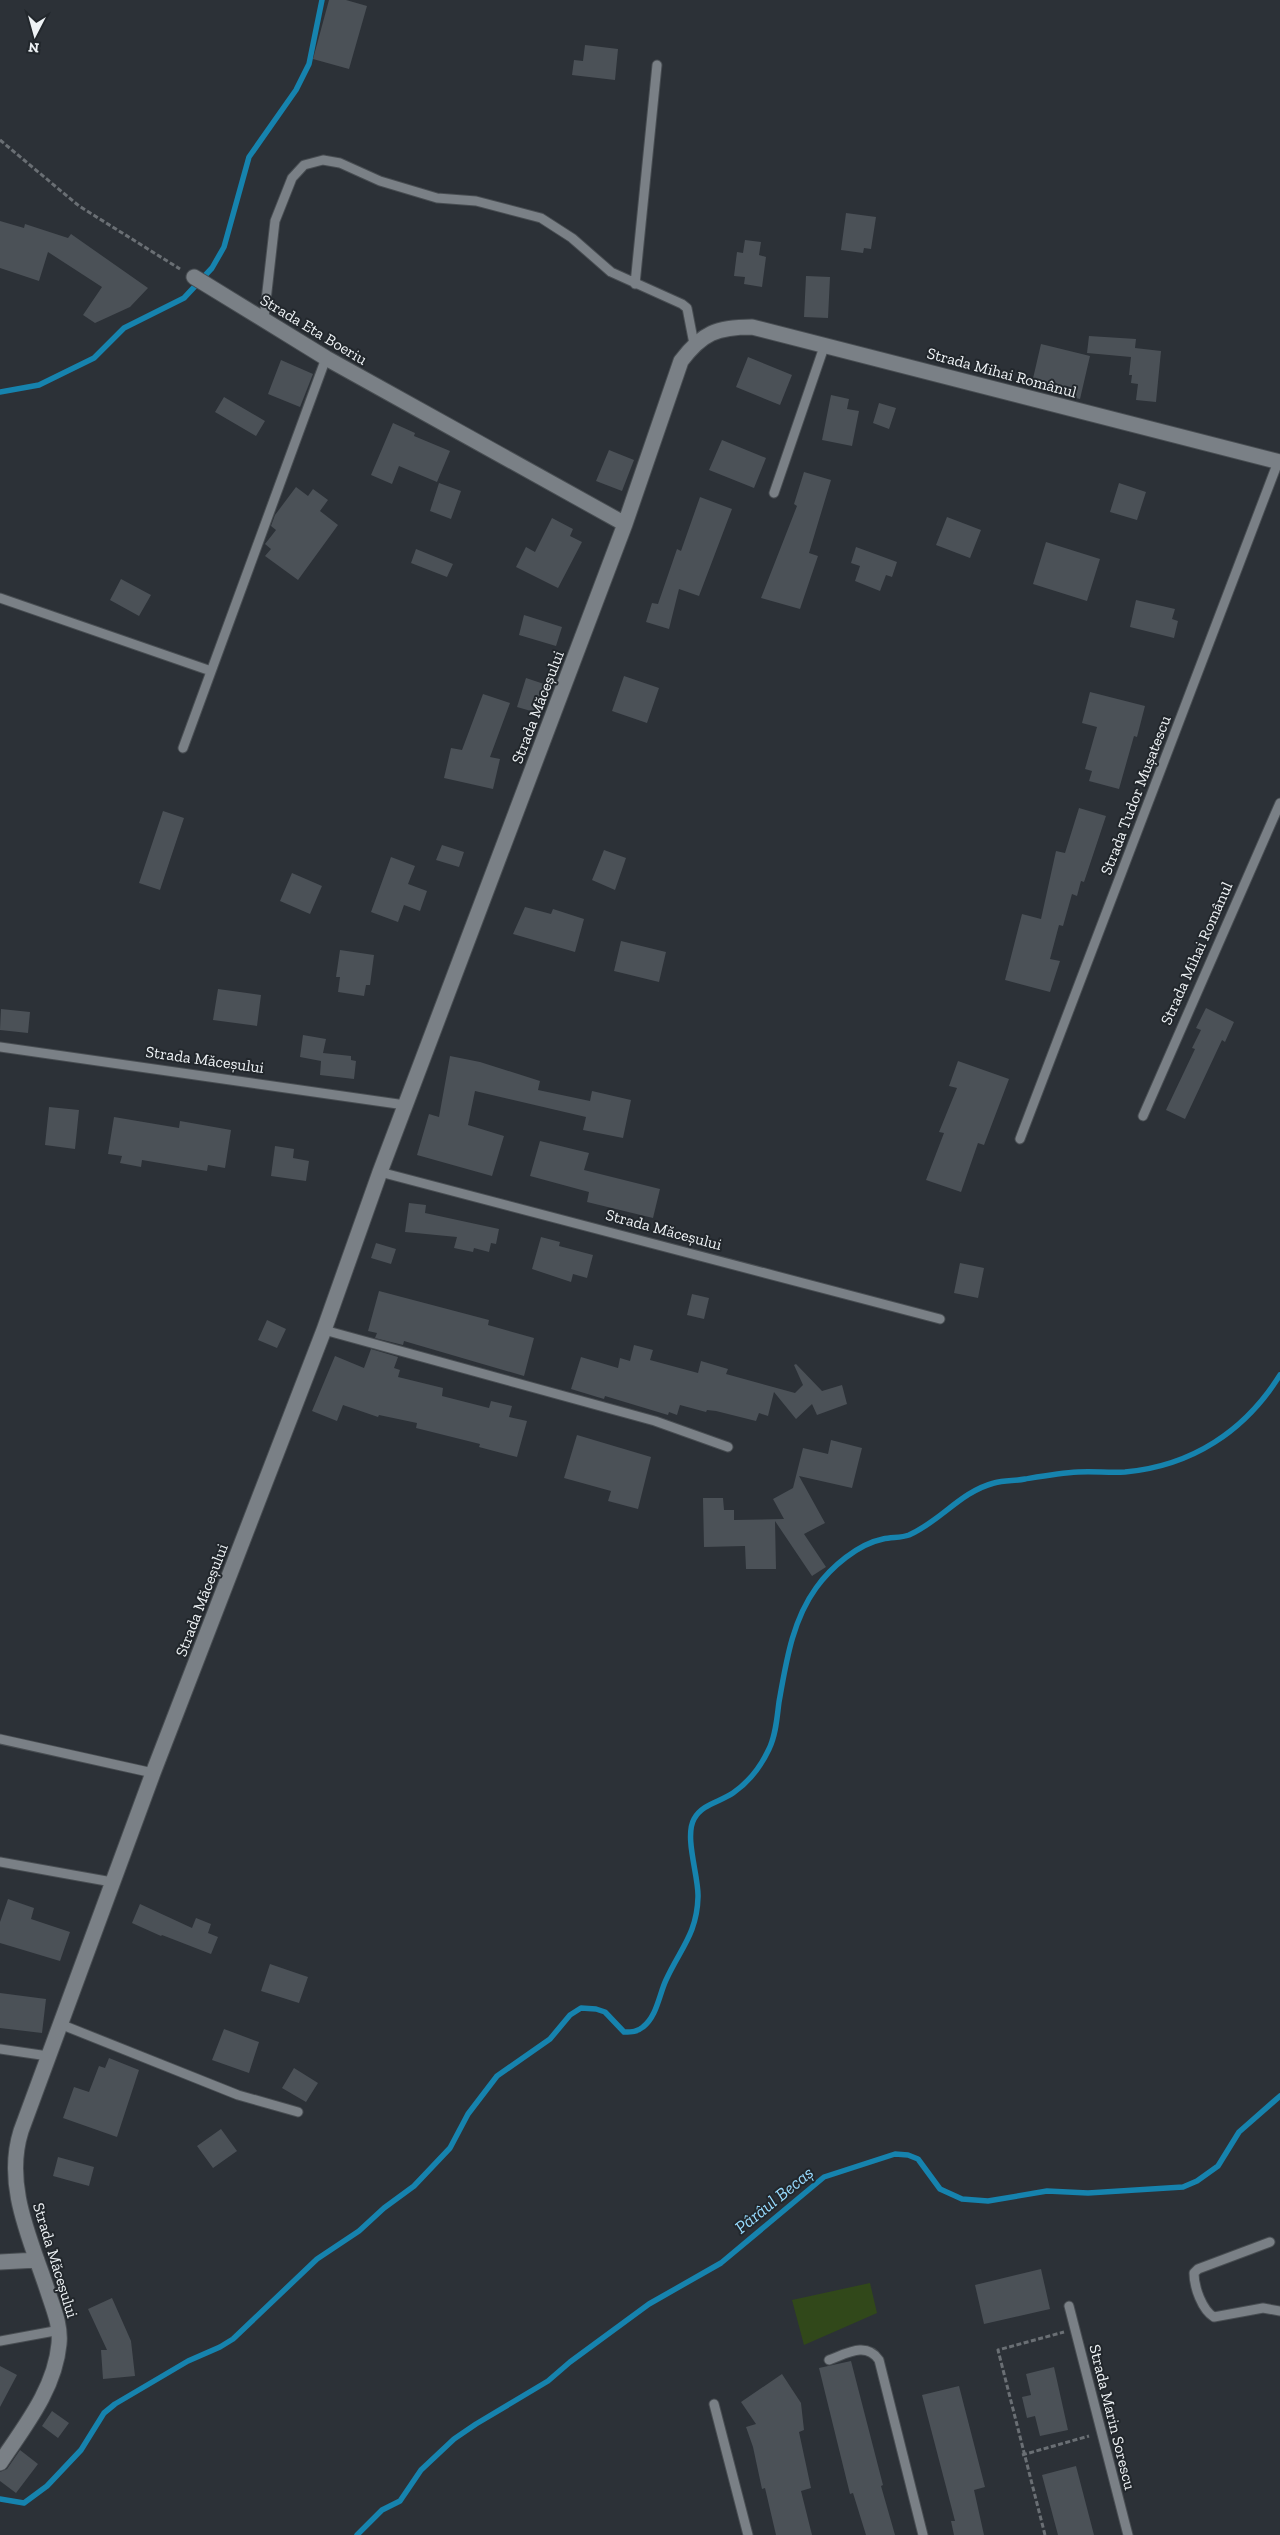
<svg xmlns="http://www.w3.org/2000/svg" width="1280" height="2535" viewBox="0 0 1280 2535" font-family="'Zilla Slab',serif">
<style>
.green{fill:#31481a}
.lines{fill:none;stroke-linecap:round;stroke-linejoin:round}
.stream{stroke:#1683ae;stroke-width:5.5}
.building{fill:#4b5157}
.lane-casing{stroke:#484d52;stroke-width:11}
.street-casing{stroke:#484d52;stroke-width:17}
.path{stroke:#6a6f74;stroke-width:3;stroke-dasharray:5 2.5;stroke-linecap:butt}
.lane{stroke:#7a8086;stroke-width:9}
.street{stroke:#7a8086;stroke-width:15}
.labels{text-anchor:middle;stroke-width:4;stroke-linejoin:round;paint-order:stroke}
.street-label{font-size:16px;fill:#eef2f5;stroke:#22272c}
.water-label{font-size:18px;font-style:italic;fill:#97dbfe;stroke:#22272c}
</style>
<rect width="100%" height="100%" fill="#2c3137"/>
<path class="green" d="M870,2283L877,2313L804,2345L792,2300Z"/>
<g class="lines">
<path class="stream" d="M0,392L39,385L94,358L124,328L184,298L212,268L224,247L249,157L296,90L309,64L322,0
M0,2499L24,2503L47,2486L81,2450L104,2413L115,2404L188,2361L220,2347L233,2339L317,2259L359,2231L384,2208L414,2186L450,2148L468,2114L497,2076L550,2039L570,2015L581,2008L596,2009L605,2012L624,2032C632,2032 637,2032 643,2027C657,2016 659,1995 666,1980C680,1949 697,1934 698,1897C699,1877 684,1837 694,1819C702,1804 720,1802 733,1793C749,1782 761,1766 769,1749C776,1735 777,1717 779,1702C786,1663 792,1621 816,1588C831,1567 858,1544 883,1539C892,1537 901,1538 909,1535C941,1521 960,1492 994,1483C1004,1480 1015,1481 1025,1479C1043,1476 1060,1473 1078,1472C1094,1471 1109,1473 1125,1472C1192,1466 1245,1431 1280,1375
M357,2535L382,2510L400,2501L421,2470L454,2439L476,2424L548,2381L570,2362L649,2304L721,2263L824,2177L895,2154L908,2155L918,2159L940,2189L962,2199L988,2201L1047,2191L1088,2193L1183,2187L1197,2181L1218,2166L1239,2132L1280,2096"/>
</g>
<path class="building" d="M329,0H346L367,6L349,69L313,59Z
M585,45L618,49L615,80L572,75L574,60L583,61Z
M846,213L876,217L871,249L864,248L863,253L841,250Z
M0,221L24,228L25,224L68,238L71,234L148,288L130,307L95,323L83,315L102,287L48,252L39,281L0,268Z
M745,240L761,242L759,255L766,257L762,287L744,284L745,277L734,276L737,252L743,253Z
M806,276L830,277L828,318L804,317Z
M1089,336L1136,339L1135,348L1161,351L1156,402L1136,400L1138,384L1131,383L1132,375H1129L1131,357L1087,353Z
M1041,344L1090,356L1080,399L1031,387Z
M748,357L792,375L780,405L736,387Z
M281,360L313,374L300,407L268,394Z
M831,395L849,399L847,409L859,411L852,446L822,440Z
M224,397L265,421L256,436L215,412Z
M879,403L896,408L889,429L873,423Z
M393,423L415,433L414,436L450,451L437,482L399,466L392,484L371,475Z
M722,440L766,458L754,488L709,470Z
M609,450L634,460L622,491L596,481Z
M804,472L831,480L809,553L818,556L800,609L761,598L797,506L794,504Z
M439,483L461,491L451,519L430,511Z
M1119,483L1146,492L1137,520L1110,512Z
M296,487L308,496L313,489L328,500L320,511L338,525L298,580L265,556L271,549L265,544L276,530L271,526L275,515Z
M700,497L732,509L699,596L679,589L669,629L646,622L652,603L658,604L677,549L681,551Z
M947,517L981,530L970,558L936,545Z
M552,518L573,529L570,536L582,542L558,588L516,567L526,547L535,552Z
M1046,542L1100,559L1087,601L1033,584Z
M856,547L897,562L892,577L886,575L880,591L855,581L860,566L851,563Z
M416,549L453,564L447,577L411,563Z
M121,579L151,595L139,616L110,600Z
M1136,600L1175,609L1172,619L1178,621L1174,638L1130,627Z
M524,615L562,627L556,646L519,635Z
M624,676L659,688L647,723L612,711Z
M526,678L547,685L538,713L517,707Z
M1090,692L1145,706L1137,737L1134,736L1119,789L1089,781L1092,771L1085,769L1097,727L1082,723Z
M483,694L510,703L490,757L500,759L493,789L444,778L451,748L462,750Z
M1079,808L1106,816L1084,882L1081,881L1077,896L1072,894L1063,926L1059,925L1050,959L1060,961L1050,992L1005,980L1022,914L1041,919L1056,851L1065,853Z
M163,811L184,818L160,890L139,883Z
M442,845L464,852L459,867L436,860Z
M604,850L626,858L615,890L592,880Z
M391,857L415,866L408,884L427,891L420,911L404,905L398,922L371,912Z
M292,873L322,886L310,914L280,901Z
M525,907L551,914L553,909L584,919L575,952L513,934Z
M621,941L666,952L659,982L614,971Z
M340,950L374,955L370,985H366L364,996L338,992L340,977H336Z
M218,989L261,995L257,1026L213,1020Z
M1206,1008L1234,1022L1225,1042L1222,1040L1185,1119L1166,1110L1195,1049L1192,1048L1201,1030L1196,1028Z
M1,1009L30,1012L28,1033L0,1030Z
M303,1035L326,1039L323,1053L351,1056V1060L356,1061L354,1079L320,1075L321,1061L300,1057Z
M450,1056L480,1062L540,1081L538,1090L590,1101L592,1091L631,1100L623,1138L583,1130L586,1117L475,1091L468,1125L504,1136L492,1176L417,1155L429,1114L439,1117Z
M958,1061L1009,1079L984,1145L978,1143L961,1192L926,1180L944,1133L939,1132L957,1088L949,1086Z
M49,1107L79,1110L75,1149L45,1145Z
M114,1117L179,1128L180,1121L231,1130L225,1168L208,1165L207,1171L142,1160L141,1167L120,1163L122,1156L108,1154Z
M540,1141L589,1153L584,1170L660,1189L653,1218L587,1202L589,1192L530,1176Z
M275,1146L294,1149L293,1158L309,1161L306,1181L271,1176Z
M409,1203L426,1205L425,1213L499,1229L496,1244L491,1243L489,1252L474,1248L473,1252L454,1248L457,1237L405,1232Z
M541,1237L560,1242L559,1246L593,1255L587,1278L573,1274L571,1282L532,1269Z
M376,1243L396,1249L391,1264L371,1258Z
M960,1263L984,1268L978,1298L954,1293Z
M379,1291L489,1320L488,1325L534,1338L524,1376L404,1341L403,1345L375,1338L377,1333L368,1331Z
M692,1294L709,1298L704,1319L687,1315Z
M267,1320L286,1329L277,1348L258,1340Z
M634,1345L653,1350L650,1360L698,1373L701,1361L728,1369L726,1374L795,1393L803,1385L794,1365L796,1364L822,1391L842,1385L847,1404L817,1415L812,1404L796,1419L774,1392L768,1416L759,1413L756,1421L716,1411L707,1410L706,1412L680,1405L677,1415L669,1412L668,1415L605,1396L604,1399L571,1389L581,1357L618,1368L620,1358L630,1361Z
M371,1349L398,1357L394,1368L400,1370L398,1377L443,1388L442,1396L489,1408L491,1401L512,1406L509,1417L527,1421L517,1457L479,1447L480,1444L416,1428L417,1423L379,1415L378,1417L343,1405L337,1421L312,1411L335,1356L364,1368Z
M577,1435L651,1457L638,1509L608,1501L611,1491L564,1478Z
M831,1440L862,1448L852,1488L799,1476L825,1523L804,1534L826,1567L812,1576L775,1521L776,1569H746L745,1546L704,1547L703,1498H723L724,1510H734V1520L784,1519L773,1499L793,1488L803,1448L828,1454Z
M8,1899L34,1908L31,1919L70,1932L60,1961L0,1943V1922Z
M140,1904L192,1928L196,1918L211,1924L208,1933L218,1937L211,1954L162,1935L161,1936L132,1923Z
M270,1964L308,1977L299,2003L261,1991Z
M0,1993L46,1999L42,2033L0,2028Z
M224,2029L259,2042L249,2073L212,2060Z
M109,2058L139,2070L117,2137L63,2118L74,2087L89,2092L99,2066L105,2068Z
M294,2068L318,2083L306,2102L282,2088Z
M221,2129L237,2151L213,2168L197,2146Z
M58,2157L94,2167L89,2186L53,2176Z
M1041,2269L1050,2309L984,2324L975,2285Z
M112,2298L131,2341L135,2376L103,2379L101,2350H107L88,2309Z
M851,2361L883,2485L881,2486L895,2535H866L853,2493L850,2494L819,2368Z
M0,2366L17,2375L0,2407Z
M1054,2367L1068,2430L1040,2436L1035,2416L1027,2418L1022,2397L1031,2395L1026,2374Z
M782,2374L801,2403L804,2430L799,2432L811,2488L801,2491L812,2535H776L765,2488L762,2489L753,2447L746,2427L756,2424L741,2402Z
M959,2386L985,2487L974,2490L984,2535H954L951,2521H955L922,2395Z
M52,2411L69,2423L58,2438L42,2426Z
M20,2450L38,2464L16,2493L0,2481V2472L7,2469Z
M1076,2466L1094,2535H1058L1042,2475Z"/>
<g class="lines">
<defs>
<path id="lane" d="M635,284L657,65
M264,318L275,221L292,178L304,165L323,160L340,163L380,181L437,198L476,201L541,218L572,238L611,272L682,304L687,308L694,344
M774,493L825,344
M0,598L211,671
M183,748L326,358
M0,1047L405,1105
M1143,1116L1280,803
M1020,1139L1278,462
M380,1172L940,1319
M324,1330L655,1421L728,1447
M0,1739L153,1773
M0,1862L112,1882
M60,2024L238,2095L298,2112
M0,2049L48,2056
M1270,2242L1198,2269L1194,2273C1194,2287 1202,2310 1214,2317L1263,2308L1280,2311
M1069,2306L1128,2535
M0,2341L60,2330
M829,2360C846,2354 866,2341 879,2360L923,2535
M714,2404L748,2535"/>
<path id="street" d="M194,277L326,358L625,524
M0,2262L37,2260
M0,2463C24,2427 55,2389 59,2344C61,2325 53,2308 47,2289C30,2238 4,2185 21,2131L153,1773L324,1330L380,1172L625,524L681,361C702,333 717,327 752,327L1280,462"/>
</defs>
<use href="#lane" class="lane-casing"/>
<use href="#street" class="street-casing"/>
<path class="path" d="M0,140L79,206L180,269
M1022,2455L1089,2436
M1045,2535L998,2350L1064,2332"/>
<use href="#lane" class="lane"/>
<use href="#street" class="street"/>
</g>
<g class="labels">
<g class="street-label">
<text transform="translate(314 329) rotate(31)" y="6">Strada Eta Boeriu</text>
<text transform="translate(1002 372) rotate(15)" y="6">Strada Mihai Românul</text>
<text transform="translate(537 707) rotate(-69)" y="6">Strada Măceșului</text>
<text transform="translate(1135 795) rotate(-69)" y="6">Strada Tudor Mușatescu</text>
<text transform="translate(1196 953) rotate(-66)" y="6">Strada Mihai Românul</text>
<text transform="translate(205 1059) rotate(8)" y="6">Strada Măceșului</text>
<text transform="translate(664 1229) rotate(15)" y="6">Strada Măceșului</text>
<text transform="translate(201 1600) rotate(-69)" y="6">Strada Măceșului</text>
<text transform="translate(56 2260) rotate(73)" y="6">Strada Măceșului</text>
<text transform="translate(1113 2417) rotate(76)" y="6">Strada Marin Sorescu</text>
</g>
<g class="water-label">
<text transform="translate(774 2200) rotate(-39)" y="6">Pârâul Becaș</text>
</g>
</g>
<g transform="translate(35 35) rotate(186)" stroke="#22272c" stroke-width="4" paint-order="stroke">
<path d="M0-4L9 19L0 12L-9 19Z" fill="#eef2f5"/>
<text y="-8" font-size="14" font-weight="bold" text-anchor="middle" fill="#eef2f5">N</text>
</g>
</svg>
